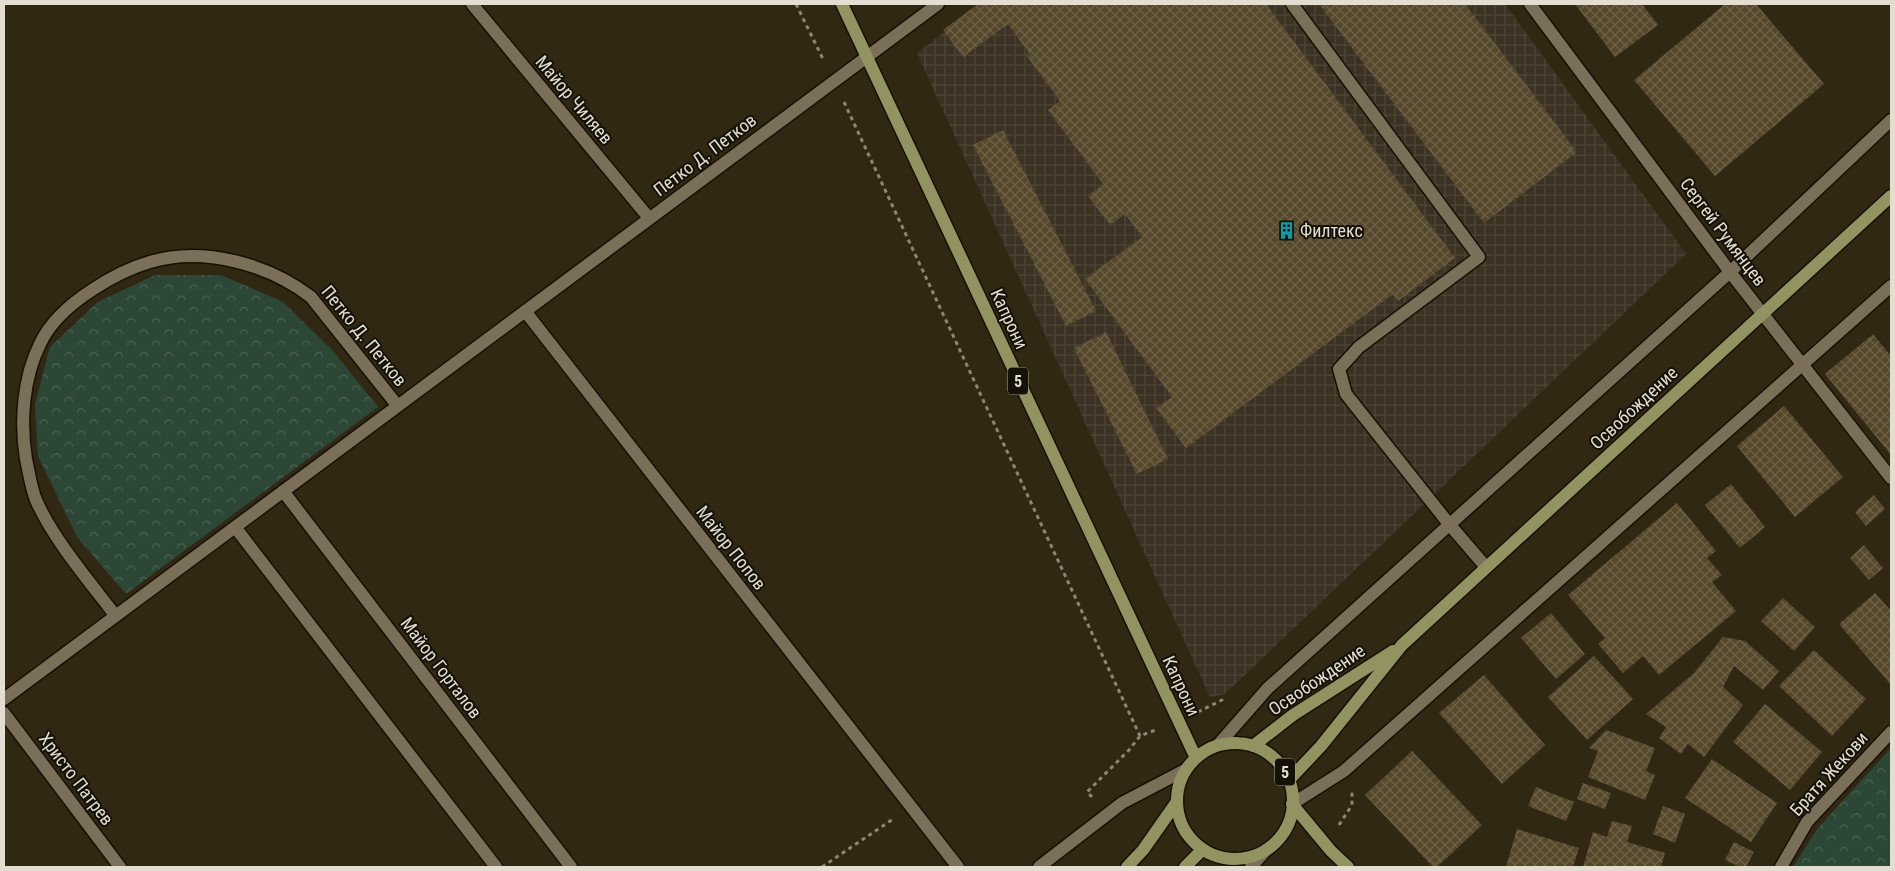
<svg xmlns="http://www.w3.org/2000/svg" width="1895" height="871" viewBox="0 0 1895 871" font-family="'Roboto Condensed',sans-serif">
<style>
.industrial{fill:url(#industrial-grid)}
.park{fill:url(#park-crowns)}
.building{fill:url(#building-cross-hatch)}
.lines{fill:none;stroke-linecap:round;stroke-linejoin:round}
.minor-casing{stroke:#181001;stroke-width:15}
.major-casing{stroke:#181001;stroke-width:15}
.path{stroke:#8d8675;stroke-width:3;stroke-dasharray:4 4;stroke-linecap:butt}
.minor{stroke:#7a7059;stroke-width:12}
.major{stroke:#939361;stroke-width:12}
.labels{text-anchor:middle;stroke-width:4;stroke-linejoin:round;paint-order:stroke}
.shield{fill:#151109;stroke:#a5a095;stroke-width:1}
.shield-label{font-size:16px;font-weight:bold;fill:#e3ded1}
.street-label{font-size:18px;fill:#e3ded1;stroke:#151109}
.poi-label{font-size:18px;fill:#e3ded1;stroke:#151109;text-anchor:start}
</style>
<defs>
<pattern id="industrial-grid" width="8" height="8" patternUnits="userSpaceOnUse" patternTransform="scale(1.25)"><rect width="8" height="8" fill="#3c3223"/><path d="M0 4h8M4 0v8" fill="none" stroke="#4f4638"/></pattern>
<pattern id="park-crowns" width="20" height="18" patternUnits="userSpaceOnUse" patternTransform="scale(1.25)"><rect width="20" height="18" fill="#2d4737"/><path d="M2 6a3 3 0 1 1 6 0M12 15a3 3 0 1 1 6 0" fill="none" stroke="#4b6153"/></pattern>
<pattern id="building-cross-hatch" width="8" height="8" patternUnits="userSpaceOnUse" patternTransform="scale(1.25)"><rect width="8" height="8" fill="#55482b"/><path d="M0 0l8 8M0 8l8-8" fill="none" stroke="#6d6249"/></pattern>
</defs>
<rect width="100%" height="100%" fill="#312814"/>
<path class="industrial" d="M981,4H1505L1686,254L1225,694L1210,697L917,53Z"/>
<path class="park" d="M155,275H221L283,302L333,351L378,407L126,594L77,537L38,456L35,404L50,347L98,302Z
M1891,748V867H1793L1818,828Z"/>
<path class="building" d="M978,4H1266L1455,258L1398,301L1393,294L1186,448L1156,408L1172,397L1085,279L1142,237L1125,214L1110,225L1088,196L1103,184L1048,110L1060,101L1026,55L1029,53L1008,24L963,57L943,30Z
M1319,4H1465L1577,152L1484,223Z
M1575,4H1642L1658,25L1615,57Z
M1725,4H1756L1824,84L1715,176L1634,80Z
M1003,130L1096,311L1066,326L973,145Z
M1106,332L1168,459L1137,474L1074,348Z
M1873,334L1891,356V455L1825,374Z
M1784,406L1843,477L1795,517L1737,446Z
M1731,484L1765,527L1740,548L1705,505Z
M1874,495L1885,509L1866,526L1855,512Z
M1677,503L1716,551L1707,558L1722,575L1712,582L1736,611L1659,675L1643,656L1623,673L1598,644L1605,638L1568,595Z
M1864,545L1883,568L1869,580L1850,558Z
M1875,593L1891,611V685L1839,624Z
M1783,598L1815,627L1794,651L1761,621Z
M1551,613L1585,654L1556,679L1521,638Z
M1723,637L1745,641L1779,671L1763,690L1734,666L1723,687L1743,705L1704,757L1688,744L1681,754L1659,738L1666,727L1646,714L1694,673Z
M1814,650L1866,699L1832,736L1779,686Z
M1594,656L1633,699L1587,740L1548,697Z
M1484,675L1545,745L1502,784L1439,713Z
M1765,704L1822,752L1790,790L1733,742Z
M1606,730L1655,748L1646,771L1655,775L1645,800L1588,777L1598,751L1589,748Z
M1412,751L1482,825L1437,867H1433L1365,795Z
M1712,759L1777,803L1751,842L1685,798Z
M1583,783L1611,793L1605,809L1577,799Z
M1536,787L1574,802L1566,821L1528,806Z
M1663,806L1685,814L1675,843L1653,834Z
M1612,821L1632,826L1627,842L1665,853L1661,867H1583L1593,832L1607,837Z
M1517,829L1579,848L1573,867H1506Z
M1734,842L1754,852L1746,867H1740L1725,860Z"/>
<g class="lines">
<defs>
<path id="minor" d="M472,4L649,218
M1292,4L1479,257L1359,347L1339,369L1346,394L1449,524L1486,567
M1530,4L1730,272L1891,478
M525,311L958,867
M283,491L571,867
M235,527L496,867
M115,615C89,581 53,539 36,500C31,488 29,472 26,459C20,422 23,378 40,344C50,322 72,303 92,290C110,278 129,268 150,262C203,246 268,264 311,297L397,405
M4,699L938,4
M4,713L120,867
M1218,745L1268,688L1730,272L1891,120
M1292,804L1344,771L1891,286
M1039,867L1122,803L1185,770
M1251,867L1266,850
M1781,867L1807,822L1891,732"/>
<path id="major" d="M842,4L1196,758
M1177 801a58 58 0 1 1 116 0a58 58 0 1 1-116 0Z
M1253,746L1293,715L1393,651
M1289,780L1321,746L1402,645L1891,196
M1292,804L1331,851L1348,867
M1127,867L1143,850L1176,803
M1185,867L1202,850"/>
</defs>
<use href="#minor" class="minor-casing"/>
<use href="#major" class="major-casing"/>
<path class="path" d="M796,4L824,61
M844,102L1140,736
M1198,712L1226,698
M1092,797L1087,792L1129,750L1140,736L1158,729
M1339,825L1352,805V792
M822,867L893,819"/>
<use href="#minor" class="minor"/>
<use href="#major" class="major"/>
</g>
<defs>
<symbol id="building-bare" viewBox="-9 -9 18 18"><path d="M-4-6H4V6H1V3H-1V6H-4ZM-2.5-4.3h1.7v1.8h-1.7ZM.8-4.3h1.7v1.8H.8ZM-2.5-1h1.7V.8h-1.7ZM.8-1h1.7V.8H.8Z" fill="#0f9aa8" stroke="#151109" stroke-width="2.5" paint-order="stroke"/></symbol>
</defs>
<g fill-rule="evenodd">
<use href="#building-bare" x="1274" y="218" width="25" height="25"/>
</g>
<g class="labels">
<g class="shield">
<rect x="1008" y="367.5" width="20" height="27" rx="4"/>
<rect x="1275" y="758.5" width="20" height="27" rx="4"/>
</g>
<g class="shield-label">
<text x="1018" y="387">5</text>
<text x="1285" y="778">5</text>
</g>
<g class="street-label">
<text transform="translate(574 100) rotate(50)" y="6">Майор Чиляев</text>
<text transform="translate(705 155) rotate(-37)" y="6">Петко Д. Петков</text>
<text transform="translate(1723 232) rotate(53)" y="6">Сергей Румянцев</text>
<text transform="translate(1009 319) rotate(65)" y="6">Капрони</text>
<text transform="translate(364 336) rotate(51)" y="6">Петко Д. Петков</text>
<text transform="translate(1634 408) rotate(-43)" y="6">Освобождение</text>
<text transform="translate(731 548) rotate(52)" y="6">Майор Попов</text>
<text transform="translate(441 668) rotate(53)" y="6">Майор Горталов</text>
<text transform="translate(1317 680) rotate(-34)" y="6">Освобождение</text>
<text transform="translate(1181 686) rotate(65)" y="6">Капрони</text>
<text transform="translate(1829 774) rotate(-48)" y="6">Братя Жекови</text>
<text transform="translate(76 779) rotate(53)" y="6">Христо Патрев</text>
</g>
<g class="poi-label">
<text x="1300" y="237">Филтекс</text>
</g>
</g>
<rect width="1895" height="871" fill="none" stroke="#e3ded1" stroke-width="10"/>
</svg>
